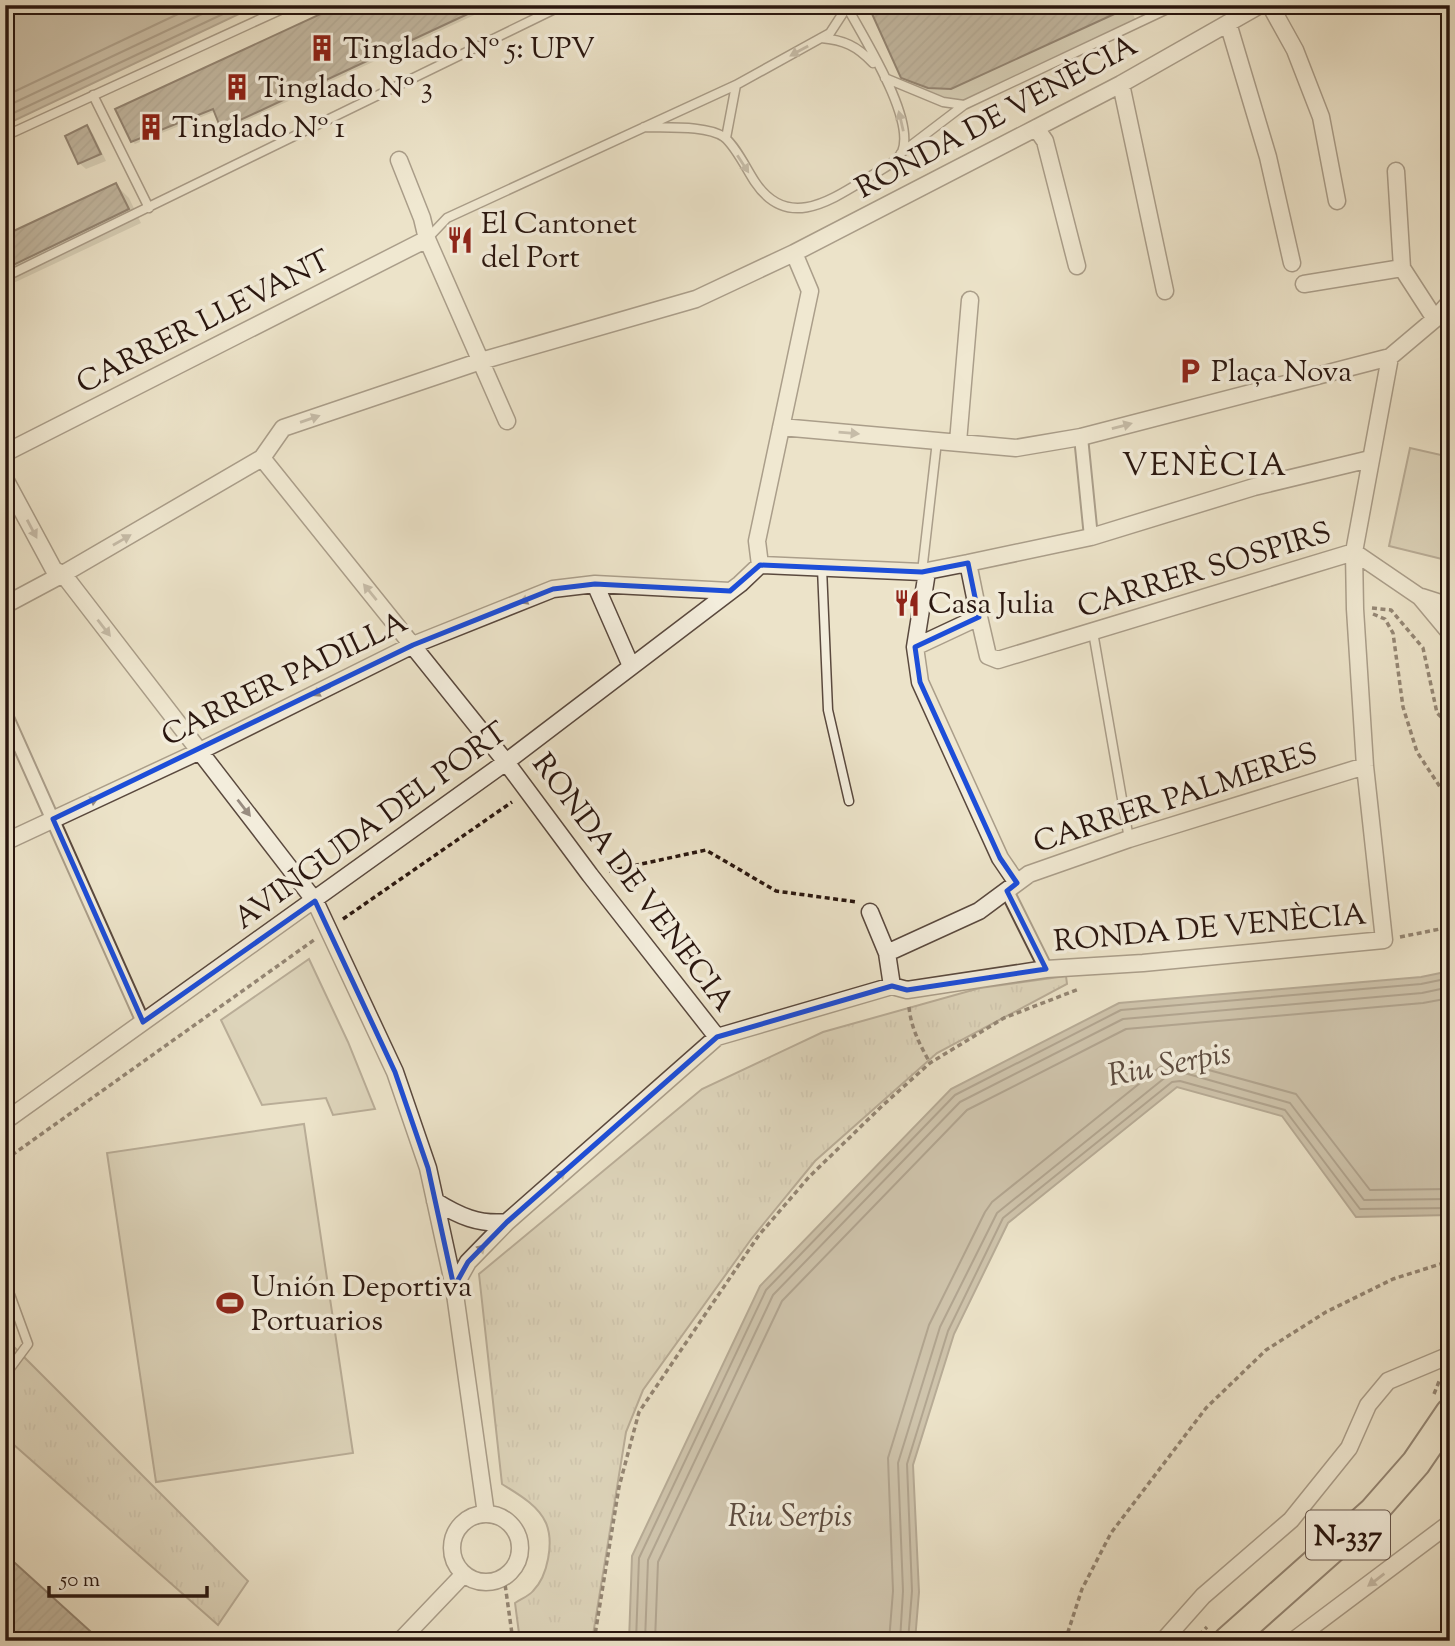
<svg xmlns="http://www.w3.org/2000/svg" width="1455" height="1646" viewBox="0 0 1455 1646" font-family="'Sorts Mill Goudy',serif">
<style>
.grass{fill:url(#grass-tufts);stroke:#7a6b5c;stroke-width:2}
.pitch{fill:#cbc0a9;stroke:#7a6b5c;stroke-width:2}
.water{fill:#aa9d8a;stroke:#766759;stroke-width:2}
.shadow{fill:#0003}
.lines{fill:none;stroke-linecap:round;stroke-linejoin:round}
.shore{stroke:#6a5a4c;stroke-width:2}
.building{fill:url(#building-hatch);stroke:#29160f;stroke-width:2}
.service-casing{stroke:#5a493e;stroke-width:11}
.pedestrian-casing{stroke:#5a493e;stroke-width:16}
.minor-casing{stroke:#5a493e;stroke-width:19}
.trunk-casing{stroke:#29160f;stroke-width:32}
.path{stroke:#29160f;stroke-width:3.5;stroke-dasharray:5 3.5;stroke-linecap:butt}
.service{stroke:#f3eddc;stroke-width:8}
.pedestrian{stroke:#f3eddc;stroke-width:12}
.minor{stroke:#f3eddc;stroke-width:16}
.trunk{stroke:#ece3c9;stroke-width:28}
.oneway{fill:#988c80}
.marked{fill:none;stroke:#1d4ed8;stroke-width:5;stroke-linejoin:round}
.labels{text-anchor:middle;stroke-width:7;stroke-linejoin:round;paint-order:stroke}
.shield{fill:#f3eddc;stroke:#66564c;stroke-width:2}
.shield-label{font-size:28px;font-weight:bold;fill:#29160f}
.poi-label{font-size:30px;fill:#29160f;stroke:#f3eddc;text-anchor:start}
.street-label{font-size:30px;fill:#29160f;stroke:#f3eddc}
.neighbourhood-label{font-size:32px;letter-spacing:2px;fill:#29160f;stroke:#f3eddc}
.water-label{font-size:32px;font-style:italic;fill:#5d4c40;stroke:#f3eddc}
</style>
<defs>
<pattern id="grass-tufts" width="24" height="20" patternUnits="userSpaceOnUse" patternTransform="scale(1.75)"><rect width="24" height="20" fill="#cbc0a9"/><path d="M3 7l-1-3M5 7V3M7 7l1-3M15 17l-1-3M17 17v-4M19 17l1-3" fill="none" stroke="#aea490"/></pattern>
<pattern id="building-hatch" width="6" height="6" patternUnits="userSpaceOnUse" patternTransform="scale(1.75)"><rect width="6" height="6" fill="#8e8170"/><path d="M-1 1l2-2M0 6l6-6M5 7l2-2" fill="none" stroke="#74695a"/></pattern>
</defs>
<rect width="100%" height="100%" fill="#ece3c9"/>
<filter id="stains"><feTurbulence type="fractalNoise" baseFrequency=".00286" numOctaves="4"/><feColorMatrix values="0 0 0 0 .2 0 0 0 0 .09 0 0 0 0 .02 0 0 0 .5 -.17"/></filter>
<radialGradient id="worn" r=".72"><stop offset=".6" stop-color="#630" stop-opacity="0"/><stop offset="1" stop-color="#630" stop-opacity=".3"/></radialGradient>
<path class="grass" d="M1066,976L1067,984L937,1053L815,1161L752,1238L643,1390L626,1432L592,1641H520L515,1603C521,1599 529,1596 533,1591C548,1576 554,1542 546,1523C538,1505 518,1494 502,1484L479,1274L702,1089L823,1032L980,988Z
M5,1338L248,1581L218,1625L5,1437Z"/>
<path class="pitch" d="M1410,448L1450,457V561L1389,546Z
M309,959L348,1042L375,1109L333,1115L326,1098L262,1105L221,1020Z
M304,1124L353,1453L156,1482L107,1153Z"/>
<path class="water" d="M5,5H258L5,125Z
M1450,971V1215L1356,1217L1282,1116L1177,1087L1008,1223L954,1334L913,1465L919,1592L915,1641H629L632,1556L760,1286L951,1089L1119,1003L1421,977Z"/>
<path class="shadow" d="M342,5H496L226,130L216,111L135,144L132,141Z
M1129,5L1137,23L965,101H942L917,90L903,77Z
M86,127L93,134L106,161L86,169L79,163Z
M116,185L129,198L141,223L5,287V237Z"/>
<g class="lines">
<path class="shore" d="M5,96L197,5
M5,107L221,5
M5,117L242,5
M636,1641L639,1558L766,1290L955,1095L1121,1010L1421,984L1450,978
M645,1641L648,1560L773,1295L960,1102L1123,1019L1422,993L1450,987
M655,1641L658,1562L782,1301L967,1110L1126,1029L1423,1003L1450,998
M889,1641L893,1591L888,1458L929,1325L985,1212L992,1202L1160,1067L1176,1061L1296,1094L1370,1190L1450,1189
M900,1641L903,1591L898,1463L940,1327L997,1213L1167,1076L1181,1072L1290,1103L1364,1200L1450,1199
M908,1641L912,1591L907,1464L948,1331L1003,1218L1172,1082L1180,1081L1285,1110L1360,1209L1450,1208"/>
</g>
<path class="building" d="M340,5H487L221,129L213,109L131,142L115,109Z
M868,5H1134L951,89L928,88L901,78Z
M87,125L101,154L78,164L65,136Z
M116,183L129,209L5,269V235Z
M5,1554L101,1641H5Z"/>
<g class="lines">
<defs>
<path id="service" d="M821,38C844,40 857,46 873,63
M885,78L943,102L964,105
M93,95L149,208
M644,127C666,128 706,125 724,137C735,145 747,170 755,182C791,236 840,193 881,170C888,166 898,160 902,152C916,119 863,37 846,5
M5,136L291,5
M726,138L736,85
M901,153L964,105L1176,5
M427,239L447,218L736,85L830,33L843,13L842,5
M5,277L563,5
M822,568L828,710L849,801
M922,572L937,441
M1093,632L1129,839
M5,1281L28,1344L5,1375"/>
<path id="pedestrian" d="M1081,437L1091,537
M5,713L143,1022
M1007,891L1046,969"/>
<path id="minor" d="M1270,5L1295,50L1321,117L1337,201
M1228,23L1268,157L1292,263
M1121,84L1165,291
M1036,128L1045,141L1077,266
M399,160L422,218L427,239L507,421
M1396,171L1402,268L1435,319
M1304,284L1402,268
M781,427L1016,448L1081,437L1390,357
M958,442L970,300
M5,453L427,239
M262,458L506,762L590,875L717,1037
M5,479L54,570L63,574L315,901L395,1072L428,1168L454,1287L486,1514
M1354,552L1420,597L1450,633
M968,563L1091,537L1254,487L1370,459
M760,565L922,572L968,563L979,617L915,647L927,572
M760,565L757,541L810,291L794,253
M595,584L631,666
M1422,597L1450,606
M5,605L63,574L262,458L283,428L481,361L696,299L794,253L1036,128L1121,84L1260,5
M979,617L988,656L998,660L1354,552
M915,647L920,682L1000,858L1017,883
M5,842L200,751L413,645L553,589L595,584L730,591
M870,912L887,953L892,986
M887,953L979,911L1029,874L1129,839L1365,766
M5,1121L506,762L740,584L760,565
M435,1201C459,1216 479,1225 507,1222
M454,1287L468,1262L507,1222L717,1037L892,986L907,990L1046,969L1143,963L1384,940L1365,766L1355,609L1354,552L1390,357L1435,319L1450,302
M452 1548a34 34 0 1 1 68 0a34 34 0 1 1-68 0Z
M400,1641L464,1574
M1163,1641L1203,1596L1291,1520L1349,1448L1368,1405L1388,1381L1450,1355
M1293,1641L1450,1523"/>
<path id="trunk" d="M1228,1641L1373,1512L1416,1463L1450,1413"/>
</defs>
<use href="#service" class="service-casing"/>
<use href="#pedestrian" class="pedestrian-casing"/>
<use href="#minor" class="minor-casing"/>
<use href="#trunk" class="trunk-casing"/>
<path class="path" d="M1372,608L1391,610L1423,648L1437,713L1450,725
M1373,614L1385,619L1393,633L1403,707L1417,752L1450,802
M609,871L706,850L776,891L857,902
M343,919L512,802
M1400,937L1450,927
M909,1007C911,1028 920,1045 930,1063
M5,1160L314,940
M1434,1394L1440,1379
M504,1577L513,1641
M594,1641L619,1487L639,1412L759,1235L809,1177L882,1106L930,1063L1004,1018L1079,989
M1065,1641L1082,1589L1111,1533L1206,1408L1266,1350L1326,1312L1393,1279L1450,1261
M1193,1641L1207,1627"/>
<use href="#service" class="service"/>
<use href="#pedestrian" class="pedestrian"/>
<use href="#minor" class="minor"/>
<use href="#trunk" class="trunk"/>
</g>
<defs><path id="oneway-solid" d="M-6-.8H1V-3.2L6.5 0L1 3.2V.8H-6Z" transform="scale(1.75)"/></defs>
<g class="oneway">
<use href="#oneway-solid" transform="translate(799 51) rotate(151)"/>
<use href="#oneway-solid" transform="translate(901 121) rotate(-103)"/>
<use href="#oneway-solid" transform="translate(743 164) rotate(57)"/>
<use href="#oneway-solid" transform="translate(310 419) rotate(-19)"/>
<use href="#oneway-solid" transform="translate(1122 426) rotate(-15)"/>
<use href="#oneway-solid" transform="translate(849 433) rotate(5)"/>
<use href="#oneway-solid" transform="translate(32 529) rotate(62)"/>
<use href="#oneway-solid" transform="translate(122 540) rotate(-30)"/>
<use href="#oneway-solid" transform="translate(370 592) rotate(-129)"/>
<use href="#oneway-solid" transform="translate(529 599) rotate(158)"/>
<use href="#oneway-solid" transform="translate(104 628) rotate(52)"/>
<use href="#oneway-solid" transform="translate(321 691) rotate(154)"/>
<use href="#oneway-solid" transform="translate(89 802) rotate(-25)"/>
<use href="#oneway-solid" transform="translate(244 808) rotate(52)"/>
<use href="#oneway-solid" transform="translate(558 1177) rotate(-41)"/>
<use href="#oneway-solid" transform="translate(478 1252) rotate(-46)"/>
<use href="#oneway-solid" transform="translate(1376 1580) rotate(143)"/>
</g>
<path d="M0 0H1455V1646H0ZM968,563L979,617L915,647L920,682L1000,858L1017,883L1007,891L1046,969L907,990L892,986L717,1037L507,1222L468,1262L454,1287L428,1168L395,1072L315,901L143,1022L53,819L413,645L553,589L595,584L730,591L760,565L922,572Z" fill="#ece3c9" fill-opacity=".55" fill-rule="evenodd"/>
<path class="marked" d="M968,563L979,617L915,647L920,682L1000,858L1017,883L1007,891L1046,969L907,990L892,986L717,1037L507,1222L468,1262L454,1287L428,1168L395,1072L315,901L143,1022L53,819L413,645L553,589L595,584L730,591L760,565L922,572Z"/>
<defs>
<symbol id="building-bare" viewBox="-9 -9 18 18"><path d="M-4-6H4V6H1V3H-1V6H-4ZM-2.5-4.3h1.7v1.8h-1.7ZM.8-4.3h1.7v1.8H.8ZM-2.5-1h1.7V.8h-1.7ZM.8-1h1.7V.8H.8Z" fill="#8f2418" stroke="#f3eddc" stroke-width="2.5" paint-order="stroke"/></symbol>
<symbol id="restaurant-bare" viewBox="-9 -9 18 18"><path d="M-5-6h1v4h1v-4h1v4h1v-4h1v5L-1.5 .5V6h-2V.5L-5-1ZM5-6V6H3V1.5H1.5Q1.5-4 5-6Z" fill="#8f2418" stroke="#f3eddc" stroke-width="2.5" paint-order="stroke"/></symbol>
<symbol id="parking-bare" viewBox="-9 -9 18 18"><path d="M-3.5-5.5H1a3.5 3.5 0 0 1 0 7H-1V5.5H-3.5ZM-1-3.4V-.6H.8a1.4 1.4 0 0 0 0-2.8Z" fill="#8f2418" stroke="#f3eddc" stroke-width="2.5" paint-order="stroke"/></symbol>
<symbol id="stadium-bare" viewBox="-9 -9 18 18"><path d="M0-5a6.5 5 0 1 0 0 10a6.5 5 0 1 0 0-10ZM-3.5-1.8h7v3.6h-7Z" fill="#8f2418" stroke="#f3eddc" stroke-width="2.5" paint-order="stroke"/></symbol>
</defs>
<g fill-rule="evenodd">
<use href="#building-bare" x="303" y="29" width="38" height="38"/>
<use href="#building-bare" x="218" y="68" width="38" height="38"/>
<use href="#building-bare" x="132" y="108" width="38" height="38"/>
<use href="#restaurant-bare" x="441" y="221" width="38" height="38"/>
<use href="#parking-bare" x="1171" y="352" width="38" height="38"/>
<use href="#restaurant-bare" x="888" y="584" width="38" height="38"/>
<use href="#stadium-bare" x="211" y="1284" width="38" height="38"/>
</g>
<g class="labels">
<rect class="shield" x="1306" y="1510.5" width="84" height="49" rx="5"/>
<g class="shield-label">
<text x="1348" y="1545">N-337</text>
</g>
<g class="poi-label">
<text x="343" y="58">Tinglado Nº 5: UPV</text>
<text x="258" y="97">Tinglado Nº 3</text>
<text x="172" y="137">Tinglado Nº 1</text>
<text x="481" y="233">El Cantonet<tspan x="481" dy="34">del Port</tspan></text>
<text x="1211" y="381">Plaça Nova</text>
<text x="928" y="613">Casa Julia</text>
<text x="251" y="1296">Unión Deportiva<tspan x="251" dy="34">Portuarios</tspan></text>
</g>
<g class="street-label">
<text transform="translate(996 116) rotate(-28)" y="10">RONDA DE VENÈCIA</text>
<text transform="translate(203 321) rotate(-27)" y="10">CARRER LLEVANT</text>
<text transform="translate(1204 569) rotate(-17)" y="10">CARRER SOSPIRS</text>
<text transform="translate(284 678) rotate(-26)" y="10">CARRER PADILLA</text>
<text transform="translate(1175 797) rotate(-18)" y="10">CARRER PALMERES</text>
<text transform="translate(370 825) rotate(-36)" y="10">AVINGUDA DEL PORT</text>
<text transform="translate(634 882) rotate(53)" y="10">RONDA DE VENECIA</text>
<text transform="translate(1210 927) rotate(-5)" y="10">RONDA DE VENÈCIA</text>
</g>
<g class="neighbourhood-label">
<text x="1205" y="475">VENÈCIA</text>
</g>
<g class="water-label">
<text transform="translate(1169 1063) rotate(-11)" y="11">Riu Serpis</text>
<text x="790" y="1526">Riu Serpis</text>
</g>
</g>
<rect width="1455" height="1646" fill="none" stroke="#ece3c9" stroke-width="28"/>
<rect x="7" y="7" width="1441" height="1632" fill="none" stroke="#29160f" stroke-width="3.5"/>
<rect x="14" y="14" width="1427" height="1618" fill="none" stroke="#29160f" stroke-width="2"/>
<path d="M49 1586v10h158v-10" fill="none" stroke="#29160f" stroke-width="3.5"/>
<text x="60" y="1586" font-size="21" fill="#29160f" stroke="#f3eddc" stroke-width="5" paint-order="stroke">50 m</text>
<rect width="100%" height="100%" filter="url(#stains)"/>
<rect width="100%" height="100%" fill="url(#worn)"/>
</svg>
